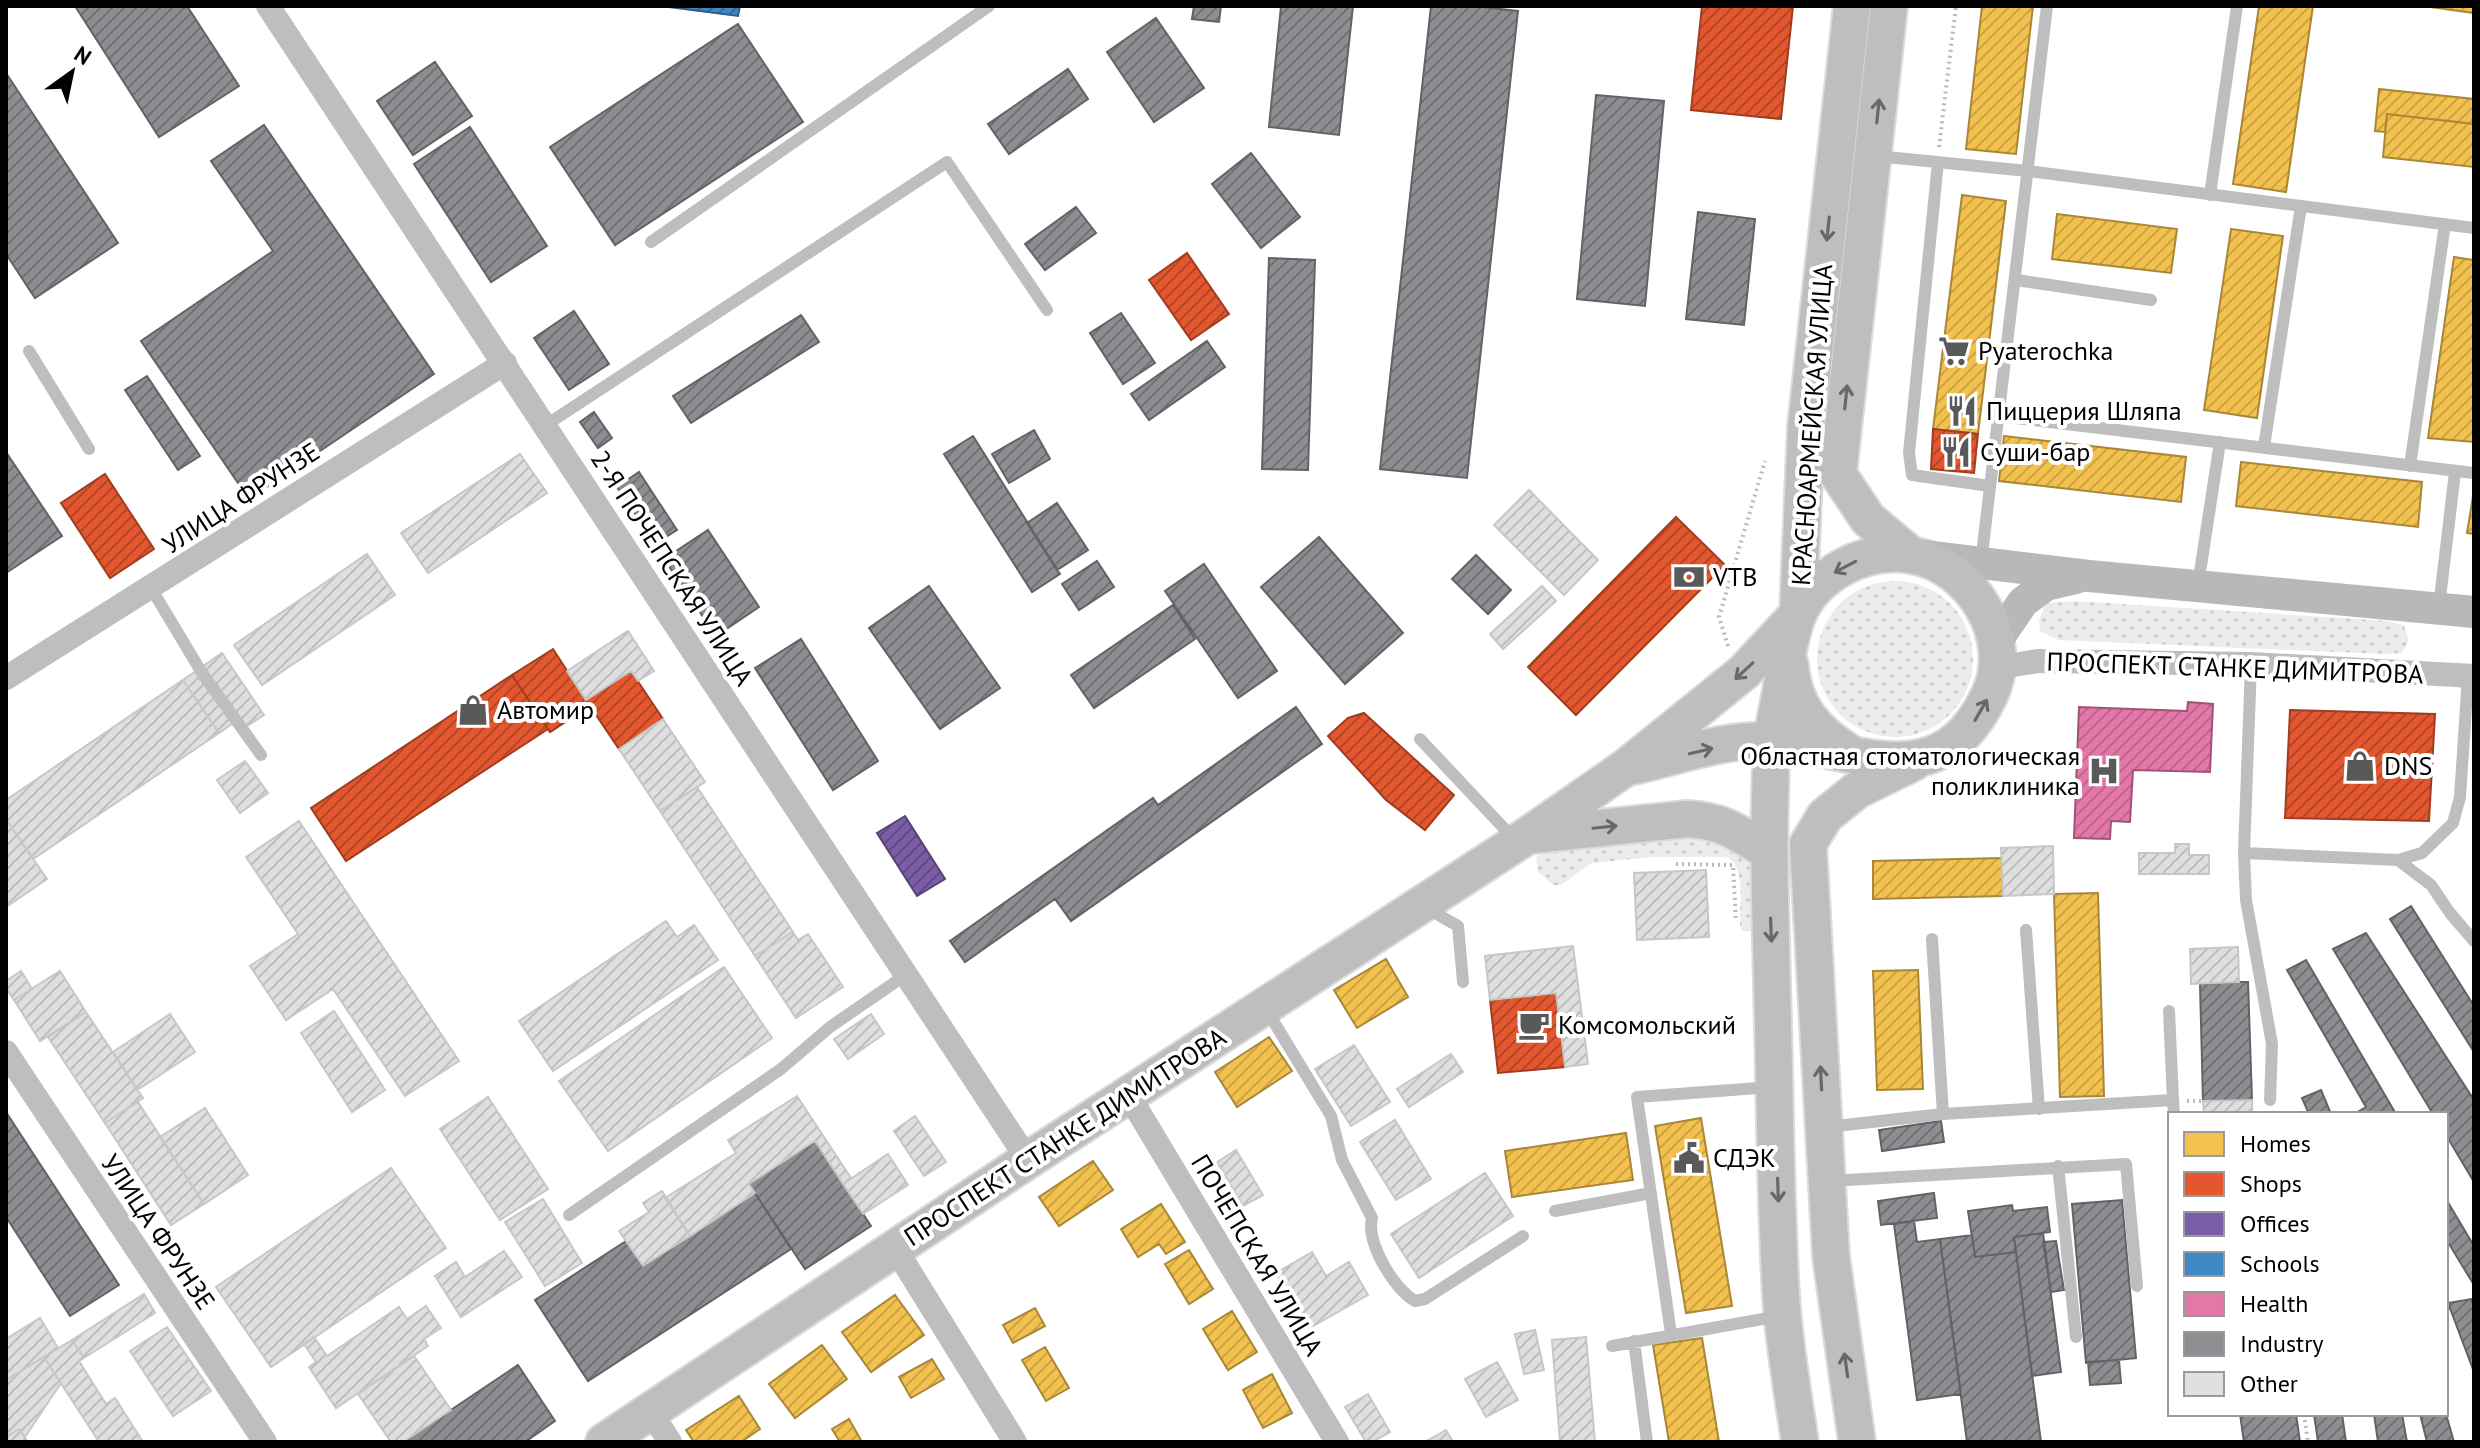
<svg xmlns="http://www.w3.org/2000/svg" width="2480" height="1448" viewBox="0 0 2480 1448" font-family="'PT Sans',sans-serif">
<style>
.grass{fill:url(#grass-dots)}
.homes{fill:url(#homes-hatch);stroke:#a98737;stroke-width:2}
.shops{fill:url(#shops-hatch);stroke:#a03d20;stroke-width:2}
.offices{fill:url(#offices-hatch);stroke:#564275;stroke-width:2}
.schools{fill:url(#schools-hatch);stroke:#2c5f8a;stroke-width:2}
.health{fill:url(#health-hatch);stroke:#9f5376;stroke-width:2}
.industry{fill:url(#industry-hatch);stroke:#636366;stroke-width:2}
.building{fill:url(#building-hatch);stroke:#c7c7c7;stroke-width:2}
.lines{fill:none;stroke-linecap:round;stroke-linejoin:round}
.primary-casing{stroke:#dbdbdb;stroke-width:40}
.path{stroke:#b9b9b9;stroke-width:4;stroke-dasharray:2 4;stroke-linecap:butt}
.lane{stroke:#bebebe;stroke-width:12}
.street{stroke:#bebebe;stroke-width:24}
.secondary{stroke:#b8b8b8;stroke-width:32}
.primary{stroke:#bebebe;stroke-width:36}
.oneway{stroke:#686868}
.labels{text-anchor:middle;stroke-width:8;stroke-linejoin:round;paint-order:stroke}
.poi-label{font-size:26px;fill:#000;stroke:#fff;text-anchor:start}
.street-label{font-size:26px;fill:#000;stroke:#fff}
</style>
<defs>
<pattern id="grass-dots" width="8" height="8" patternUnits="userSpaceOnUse" patternTransform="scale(2)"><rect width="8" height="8" fill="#ececec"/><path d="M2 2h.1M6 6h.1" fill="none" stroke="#c9c9c9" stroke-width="1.8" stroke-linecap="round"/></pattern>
<pattern id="homes-hatch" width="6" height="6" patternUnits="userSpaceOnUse" patternTransform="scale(2)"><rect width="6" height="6" fill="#f2c14e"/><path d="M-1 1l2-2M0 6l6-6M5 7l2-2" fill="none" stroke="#cea442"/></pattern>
<pattern id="shops-hatch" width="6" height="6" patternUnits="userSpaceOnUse" patternTransform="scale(2)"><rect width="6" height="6" fill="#e4572e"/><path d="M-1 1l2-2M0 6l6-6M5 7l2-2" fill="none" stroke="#b64625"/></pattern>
<pattern id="offices-hatch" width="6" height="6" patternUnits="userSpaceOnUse" patternTransform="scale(2)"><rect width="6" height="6" fill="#7b5ea7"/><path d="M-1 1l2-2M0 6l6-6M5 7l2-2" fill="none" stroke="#624b86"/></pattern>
<pattern id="schools-hatch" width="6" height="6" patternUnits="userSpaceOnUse" patternTransform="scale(2)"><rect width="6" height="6" fill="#3f88c5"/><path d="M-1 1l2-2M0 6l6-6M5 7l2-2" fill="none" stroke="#326d9e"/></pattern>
<pattern id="health-hatch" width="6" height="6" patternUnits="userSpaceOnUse" patternTransform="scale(2)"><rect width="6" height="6" fill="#e377a8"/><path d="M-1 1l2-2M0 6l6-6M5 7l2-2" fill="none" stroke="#c1658f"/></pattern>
<pattern id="industry-hatch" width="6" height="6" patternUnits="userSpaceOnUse" patternTransform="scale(2)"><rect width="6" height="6" fill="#8d8d92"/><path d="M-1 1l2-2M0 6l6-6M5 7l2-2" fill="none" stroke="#717175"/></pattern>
<pattern id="building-hatch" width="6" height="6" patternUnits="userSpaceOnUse" patternTransform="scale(2)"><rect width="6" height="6" fill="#dfdfdf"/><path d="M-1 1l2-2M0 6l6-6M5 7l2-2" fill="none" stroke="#bebebe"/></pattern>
</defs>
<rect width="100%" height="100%" fill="#fff"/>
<path class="grass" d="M1817 659a78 78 0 1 1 156 0a78 78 0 1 1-156 0Z
M2075,601L2388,621L2404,626L2409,640L2402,653L2383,654L2059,640L2040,631L2039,620L2046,603Z
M1704,836L1731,838L1760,869L1753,931H1742L1740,925C1739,905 1747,868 1727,857H1653L1591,863L1561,885H1553L1538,872L1536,857C1583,830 1651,838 1704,836Z"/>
<path class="homes" d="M1982,6H2033L2016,154L1966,149Z
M2259,6H2313L2286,192L2233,184Z
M2423,6H2474V13Z
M2379,89L2474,99V124L2387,114L2385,132L2375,131Z
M2387,114L2474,124V167L2383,157Z
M1962,195L2006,201L1978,434L1933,429Z
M2057,214L2177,229L2171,273L2052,259Z
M2231,229L2283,236L2257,418L2204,410Z
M2454,257L2474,260V442L2428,438Z
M2004,436L2186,457L2181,502L1999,481Z
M2241,462L2422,482L2418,527L2236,506Z
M2474,490V534L2467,533Z
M2002,858L2003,896L1873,899V861Z
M2098,893L2104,1096L2060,1097L2054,894Z
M1386,959L1408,997L1357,1028L1334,990Z
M1918,970L1923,1089L1877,1090L1873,971Z
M1269,1037L1292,1071L1237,1107L1215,1072Z
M1701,1118L1732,1306L1686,1313L1655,1126Z
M1626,1133L1633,1180L1512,1197L1505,1151Z
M1093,1161L1113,1190L1059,1226L1039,1197Z
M1161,1204L1185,1242L1166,1254L1159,1244L1138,1257L1121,1229Z
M1189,1250L1213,1289L1189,1304L1165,1264Z
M895,1295L924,1335L871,1372L842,1332Z
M1035,1308L1045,1326L1013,1343L1003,1325Z
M1232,1311L1257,1352L1228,1370L1203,1329Z
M1702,1338L1719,1442H1669L1653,1345Z
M822,1345L847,1379L795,1418L769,1384Z
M1045,1347L1069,1388L1046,1401L1022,1360Z
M932,1359L944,1379L911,1398L899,1377Z
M1272,1374L1292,1413L1263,1428L1243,1390Z
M739,1396L760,1429L741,1442H694L686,1430Z
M849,1419L862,1442H840L832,1429Z"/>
<path class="shops" d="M1702,6H1793L1781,119L1691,110Z
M1187,253L1229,314L1191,340L1149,280Z
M1933,429L1978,434L1974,473L1931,469Z
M105,474L154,549L110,578L61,503Z
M1676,517L1725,565L1576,715L1528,667Z
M553,649L590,706L550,732L512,675Z
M631,671L663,719L619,749L586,700Z
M512,675L548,729L346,861L311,808Z
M2290,710L2435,714L2429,821L2285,818Z
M1364,713L1454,795L1425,830L1386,800L1328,736L1348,718Z
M1556,993L1565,1067L1498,1073L1490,1000Z"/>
<path class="offices" d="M905,816L945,879L917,896L877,833Z"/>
<path class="schools" d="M661,6H740L738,16Z"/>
<path class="health" d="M2188,702L2213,704L2210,772L2133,770L2130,822L2111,821L2110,839L2074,838L2079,707L2187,711Z"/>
<path class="industry" d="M75,6H187L239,86L159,137Z
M1194,6H1221L1219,22L1192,19Z
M1281,6H1353L1339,135L1269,127Z
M1431,6H1473L1518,11L1467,478L1380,469Z
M1156,18L1204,88L1154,122L1107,52Z
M738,24L803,122L615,245L550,147Z
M435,62L472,116L413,155L377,101Z
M1068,69L1088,99L1009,154L988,124Z
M6,73L118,243L35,298L6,254Z
M1596,95L1664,101L1645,306L1577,299Z
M264,125L434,374L249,499L141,341L273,251L211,161Z
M470,127L547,246L491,282L414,164Z
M1251,153L1300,217L1261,248L1212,184Z
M1076,207L1096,233L1045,270L1025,244Z
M1698,212L1755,219L1744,325L1686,319Z
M1269,258L1315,260L1308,470L1262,469Z
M574,311L609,364L569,390L534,338Z
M1121,313L1155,363L1123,384L1090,333Z
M801,315L819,342L691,423L673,396Z
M1207,341L1225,367L1149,420L1131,394Z
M147,376L200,456L178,470L125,390Z
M594,412L612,438L598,448L580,422Z
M1034,430L1050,459L1009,483L992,454Z
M973,436L1060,574L1032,592L944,454Z
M6,452L62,536L6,573Z
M639,472L677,530L655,544L617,487Z
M1057,503L1088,550L1057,570L1027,523Z
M708,530L759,607L716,636L664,559Z
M1319,537L1403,633L1345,684L1261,587Z
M1476,555L1511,590L1488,614L1452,579Z
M1097,561L1114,587L1079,610L1062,584Z
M1204,564L1277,671L1238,698L1165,591Z
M929,586L1000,688L940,729L869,628Z
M1173,605L1195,639L1094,708L1071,675Z
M801,639L878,761L833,790L755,668Z
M1296,707L1322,744L1071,921L1055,899L965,962L950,941L1153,798L1158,805Z
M2411,906L2474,1006V1052L2390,919Z
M2366,933L2474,1100V1182L2446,1135V1114H2433L2333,949Z
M2306,960L2396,1114H2361L2359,1111L2366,1107L2287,970Z
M2239,982H2248L2252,1100L2203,1101L2200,984Z
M2321,1090L2331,1114H2309L2302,1098Z
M6,1112L119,1285L70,1316L6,1217Z
M1941,1121L1944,1142L1882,1151L1879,1130Z
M815,1141L871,1226L805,1269L749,1184Z
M755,1193L791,1249L588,1381L535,1300L626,1241L643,1266Z
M1934,1193L1937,1218L1881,1225L1878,1201Z
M2446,1199L2474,1246V1285L2446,1239Z
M2122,1200L2136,1358L2086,1363L2072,1204Z
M2012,1205L2013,1211L2047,1207L2050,1232L2014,1237L2016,1252L1975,1257L1968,1211Z
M1914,1221L1917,1242L1940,1239L1961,1394L1917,1400L1894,1224Z
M2043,1233L2061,1372L2032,1376L2014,1237Z
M1972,1235L1975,1257L2016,1252L2041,1442H1967L1940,1239Z
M2056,1241L2064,1290L2051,1292L2043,1242Z
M2471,1299L2474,1306V1372L2448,1303Z
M2119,1360L2121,1383L2090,1385L2088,1362Z
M518,1365L555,1421L525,1442H403Z
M2240,1414H2296L2300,1442H2244Z
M2314,1414H2342L2346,1442H2318Z
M2374,1414H2402L2407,1442H2378Z
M2420,1414H2446L2454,1442H2427Z"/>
<path class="building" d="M520,454L547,493L428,573L401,533Z
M1529,490L1598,560L1564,595L1494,525Z
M367,554L395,595L262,685L234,645Z
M1542,586L1556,601L1503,649L1490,634Z
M628,631L654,671L638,681L631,671L586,700L567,671Z
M222,653L264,715L241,730L235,722L219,733L183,680Z
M183,680L219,733L33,859L6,819V800Z
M663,719L705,782L660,811L619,749Z
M245,761L268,793L240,813L217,780Z
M697,787L793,932L755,956L660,811Z
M6,819L47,879L6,907Z
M299,821L459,1061L405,1096L333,989L286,1020L250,966L298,934L246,857Z
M2175,844H2189V855H2209V874H2139V853H2175Z
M2053,846L2054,894L2003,896L2001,848Z
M1706,870L1709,937L1637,940L1634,873Z
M666,921L677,937L694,925L718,960L553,1071L519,1021Z
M793,932L798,940L808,934L843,987L796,1018L755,956Z
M1573,946L1588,1064L1565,1067L1556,993L1490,1000L1485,956Z
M2238,947L2239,982L2191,984L2190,949Z
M724,967L772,1038L608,1151L559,1081Z
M21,971L32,989L14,1000L6,988V981Z
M60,971L86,1012L40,1041L14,1000Z
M334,1011L385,1090L352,1112L301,1033Z
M86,1012L143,1098L105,1123L48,1037Z
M170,1014L195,1052L137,1090L113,1052Z
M871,1014L884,1034L848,1059L834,1039Z
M1354,1045L1390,1102L1351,1126L1315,1069Z
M1451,1054L1463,1072L1409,1107L1397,1089Z
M797,1096L851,1178L843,1184L815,1141L749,1184L755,1193L690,1236L665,1198L736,1153L728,1140Z
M488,1097L548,1189L500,1220L440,1129Z
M2252,1100V1114H2204L2203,1101Z
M138,1102L204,1204L171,1225L105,1123Z
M205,1108L248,1175L204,1204L160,1137Z
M915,1116L946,1162L924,1176L894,1131Z
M1395,1120L1431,1179L1396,1200L1360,1142Z
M1236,1150L1263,1195L1243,1206L1217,1162Z
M888,1154L908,1185L863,1214L843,1184Z
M391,1168L446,1248L271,1367L216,1287Z
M1485,1173L1513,1216L1419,1278L1391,1234Z
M662,1191L690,1236L643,1266L619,1231L649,1212L643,1203Z
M543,1199L582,1263L545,1286L505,1222Z
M504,1251L522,1277L461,1317L435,1276L456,1262L465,1277Z
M1312,1252L1326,1276L1349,1262L1368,1295L1308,1329L1276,1273Z
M144,1294L155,1313L84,1358L72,1340Z
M426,1306L441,1328L424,1339L428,1346L336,1408L309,1367L316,1362L304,1344L314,1337L327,1356L399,1307L407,1319Z
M40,1318L58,1348L6,1380V1339Z
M167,1327L211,1391L173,1416L130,1351Z
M1535,1330L1544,1370L1524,1374L1515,1334Z
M1586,1337L1595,1442H1560L1552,1340Z
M72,1340L84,1358L79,1361L106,1404L115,1398L143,1442H99L44,1357Z
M414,1356L451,1410L403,1442H391L358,1394Z
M44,1357L61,1383L25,1437L19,1429L6,1437V1380Z
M1497,1362L1518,1400L1486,1417L1465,1379Z
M1368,1394L1390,1432L1372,1442H1366L1345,1407Z
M19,1429L28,1442H6V1437Z
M1446,1430L1453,1442H1425Z"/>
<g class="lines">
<defs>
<path id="primary" d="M1889,6L1838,474L1868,519L1911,555
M1790,665C1793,707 1816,732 1850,753
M1634,766C1678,756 1726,738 1771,741C1856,748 1939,800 1989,696C2017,639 1972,565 1911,555C1866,547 1814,574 1797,617C1789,638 1786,663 1782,685C1779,703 1775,721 1772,738C1770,759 1771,780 1770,800C1768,862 1771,924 1772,986C1775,1089 1775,1193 1781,1296C1784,1345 1793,1394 1800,1442
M1533,835L1687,819C1725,821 1738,833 1769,852
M604,1442L1028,1160L1527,836L1625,768L1744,672L1798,614L1806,427L1852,6
M1857,1442L1831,1256L1808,844L1825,816L1857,790L1914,762"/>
</defs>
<use href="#primary" class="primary-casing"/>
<path class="path" d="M1939,147L1956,6
M1728,646L1719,617L1765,461
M1676,864L1733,865L1736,922
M2187,1101H2201
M2304,1414L2308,1442"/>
<path class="lane" d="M1876,156L2028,171L2474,228
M1938,162L1909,453L1912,475L1990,486
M2210,195L2237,6
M651,242L989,6
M2016,280L2151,300
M29,351L89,449
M2000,416L2474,473
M546,425L947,162L1047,310
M2264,447L2301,206
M2410,466L2445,224
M1981,563L2047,6
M2198,585L2220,442
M151,588L202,673L261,755
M2439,607L2455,472
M2251,664L2244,853L2246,900L2272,1044L2270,1100
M1420,739L1515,840
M2244,853L2398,860L2422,853L2453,823L2460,797L2468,676
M2398,860L2431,885L2450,913L2474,941
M1426,908L1458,926L1463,982
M2026,930L2039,1109
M1932,939L1943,1114
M1266,1009L1331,1116L1342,1160L1372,1218C1366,1243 1394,1289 1415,1301L1425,1299L1523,1236
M2169,1011L2173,1100
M1827,1127L1943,1114L2173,1100L2174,1114
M2058,1166L2076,1337
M1830,1181L2126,1164L2137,1286
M1555,1211L1651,1193
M569,1215L781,1069L830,1027L907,974
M1671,1334L1637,1097L1772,1087
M1634,1341L1647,1442
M1612,1346L1780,1316"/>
<path class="street" d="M268,6L1028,1160
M1996,668L2038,661L2251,664L2474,676
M6,678L505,363
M6,1052L265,1442
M1129,1096L1337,1442
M895,1248L1015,1442
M650,1411L670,1442"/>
<path class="secondary" d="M1924,556L2089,576L2474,612
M1995,643L2023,602L2046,585L2076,578"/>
<use href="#primary" class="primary"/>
</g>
<defs><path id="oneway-shaft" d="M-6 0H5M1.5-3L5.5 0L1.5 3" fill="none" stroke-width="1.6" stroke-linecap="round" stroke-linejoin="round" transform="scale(2)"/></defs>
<g class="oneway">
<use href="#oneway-shaft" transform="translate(1878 111) rotate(-84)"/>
<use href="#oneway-shaft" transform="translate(1828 229) rotate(96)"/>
<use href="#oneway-shaft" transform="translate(1846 397) rotate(-84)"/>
<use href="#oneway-shaft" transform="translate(1845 567) rotate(152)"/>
<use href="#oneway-shaft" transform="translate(1744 671) rotate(137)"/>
<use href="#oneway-shaft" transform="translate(1981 710) rotate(-60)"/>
<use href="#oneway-shaft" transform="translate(1701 751) rotate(-13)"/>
<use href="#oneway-shaft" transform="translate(1605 827) rotate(-6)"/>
<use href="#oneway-shaft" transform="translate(1771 930) rotate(88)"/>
<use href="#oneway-shaft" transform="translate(1821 1078) rotate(-93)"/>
<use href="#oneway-shaft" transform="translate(1778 1190) rotate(88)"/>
<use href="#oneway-shaft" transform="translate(1846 1365) rotate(-98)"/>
</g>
<defs>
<symbol id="supermarket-bare" viewBox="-9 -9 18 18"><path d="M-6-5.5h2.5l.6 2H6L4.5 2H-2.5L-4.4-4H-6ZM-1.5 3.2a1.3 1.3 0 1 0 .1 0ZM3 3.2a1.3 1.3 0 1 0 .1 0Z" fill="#595959" stroke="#fff" stroke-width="2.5" paint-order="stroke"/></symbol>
<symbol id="restaurant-bare" viewBox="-9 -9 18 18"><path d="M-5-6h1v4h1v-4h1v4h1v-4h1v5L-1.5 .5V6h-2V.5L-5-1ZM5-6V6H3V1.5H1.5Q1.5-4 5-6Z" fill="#595959" stroke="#fff" stroke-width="2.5" paint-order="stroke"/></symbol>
<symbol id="bank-bare" viewBox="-9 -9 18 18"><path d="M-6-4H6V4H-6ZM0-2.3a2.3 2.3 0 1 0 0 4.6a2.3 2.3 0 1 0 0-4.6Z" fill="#595959" stroke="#fff" stroke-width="2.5" paint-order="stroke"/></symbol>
<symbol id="shop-bare" viewBox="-9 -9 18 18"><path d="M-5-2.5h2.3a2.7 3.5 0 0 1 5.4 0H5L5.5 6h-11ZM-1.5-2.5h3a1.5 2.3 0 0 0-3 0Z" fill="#595959" stroke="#fff" stroke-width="2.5" paint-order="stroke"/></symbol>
<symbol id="hospital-bare" viewBox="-9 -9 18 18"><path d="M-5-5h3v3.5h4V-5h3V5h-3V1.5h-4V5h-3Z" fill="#595959" stroke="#fff" stroke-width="2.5" paint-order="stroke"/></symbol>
<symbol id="cafe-bare" viewBox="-9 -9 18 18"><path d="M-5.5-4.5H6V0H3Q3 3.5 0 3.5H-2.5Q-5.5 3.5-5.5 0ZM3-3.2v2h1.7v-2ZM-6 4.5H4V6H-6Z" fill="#595959" stroke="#fff" stroke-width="2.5" paint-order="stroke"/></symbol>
<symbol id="civic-bare" viewBox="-9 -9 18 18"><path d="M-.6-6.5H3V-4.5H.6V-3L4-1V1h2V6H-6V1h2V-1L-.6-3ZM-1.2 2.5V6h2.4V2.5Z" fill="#595959" stroke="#fff" stroke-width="2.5" paint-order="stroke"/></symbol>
</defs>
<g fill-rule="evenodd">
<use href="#supermarket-bare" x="1932" y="329" width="44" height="44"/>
<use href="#restaurant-bare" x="1940" y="389" width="44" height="44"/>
<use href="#restaurant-bare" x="1934" y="430" width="44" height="44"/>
<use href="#bank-bare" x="1667" y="555" width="44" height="44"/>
<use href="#shop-bare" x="451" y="688" width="44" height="44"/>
<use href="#shop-bare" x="2338" y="744" width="44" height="44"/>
<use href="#hospital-bare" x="2082" y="749" width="44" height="44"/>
<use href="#cafe-bare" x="1512" y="1003" width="44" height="44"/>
<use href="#civic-bare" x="1667" y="1136" width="44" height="44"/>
</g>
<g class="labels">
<g class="poi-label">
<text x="1978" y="360">Pyaterochka</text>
<text x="1986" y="420">Пиццерия Шляпа</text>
<text x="1980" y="461">Суши-бар</text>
<text x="1713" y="586">VTB</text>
<text x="497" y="719">Автомир</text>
<text x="2080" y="765" text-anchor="end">Областная стоматологическая<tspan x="2080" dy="30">поликлиника</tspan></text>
<text x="2384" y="775">DNS</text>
<text x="1558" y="1034">Комсомольский</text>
<text x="1713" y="1167">СДЭК</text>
</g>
<g class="street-label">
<text transform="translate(1812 425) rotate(-86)" y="9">КРАСНОАРМЕЙСКАЯ УЛИЦА</text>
<text transform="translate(241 498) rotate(-33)" y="9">УЛИЦА ФРУНЗЕ</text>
<text transform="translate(672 568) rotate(57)" y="9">2-Я ПОЧЕПСКАЯ УЛИЦА</text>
<text transform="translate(2235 668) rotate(2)" y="9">ПРОСПЕКТ СТАНКЕ ДИМИТРОВА</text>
<text transform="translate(1065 1137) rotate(-33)" y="9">ПРОСПЕКТ СТАНКЕ ДИМИТРОВА</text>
<text transform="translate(158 1232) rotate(56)" y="9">УЛИЦА ФРУНЗЕ</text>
<text transform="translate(1257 1255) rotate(59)" y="9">ПОЧЕПСКАЯ УЛИЦА</text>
</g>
</g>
<rect width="2480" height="1448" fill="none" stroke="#000000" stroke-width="16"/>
<rect x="2168" y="1112" width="280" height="304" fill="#ffffff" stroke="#999999" stroke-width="2"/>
<rect x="2184" y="1132" width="40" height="24" fill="#f2c14e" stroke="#999999" stroke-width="2"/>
<text x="2240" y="1152" font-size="24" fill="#000000">Homes</text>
<rect x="2184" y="1172" width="40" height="24" fill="#e4572e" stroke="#999999" stroke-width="2"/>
<text x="2240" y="1192" font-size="24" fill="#000000">Shops</text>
<rect x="2184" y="1212" width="40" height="24" fill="#7b5ea7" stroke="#999999" stroke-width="2"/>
<text x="2240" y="1232" font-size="24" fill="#000000">Offices</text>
<rect x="2184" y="1252" width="40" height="24" fill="#3f88c5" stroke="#999999" stroke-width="2"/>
<text x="2240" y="1272" font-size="24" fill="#000000">Schools</text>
<rect x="2184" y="1292" width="40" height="24" fill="#e377a8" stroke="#999999" stroke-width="2"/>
<text x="2240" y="1312" font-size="24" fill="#000000">Health</text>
<rect x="2184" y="1332" width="40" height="24" fill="#8d8d92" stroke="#999999" stroke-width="2"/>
<text x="2240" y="1352" font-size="24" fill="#000000">Industry</text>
<rect x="2184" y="1372" width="40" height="24" fill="#dfdfdf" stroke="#999999" stroke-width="2"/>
<text x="2240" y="1392" font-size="24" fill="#000000">Other</text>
<g transform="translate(72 72) rotate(33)" stroke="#ffffff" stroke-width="6" paint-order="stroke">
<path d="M0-6L14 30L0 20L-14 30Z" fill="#000000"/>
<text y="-12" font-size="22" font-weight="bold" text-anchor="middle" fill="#000000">N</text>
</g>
</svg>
